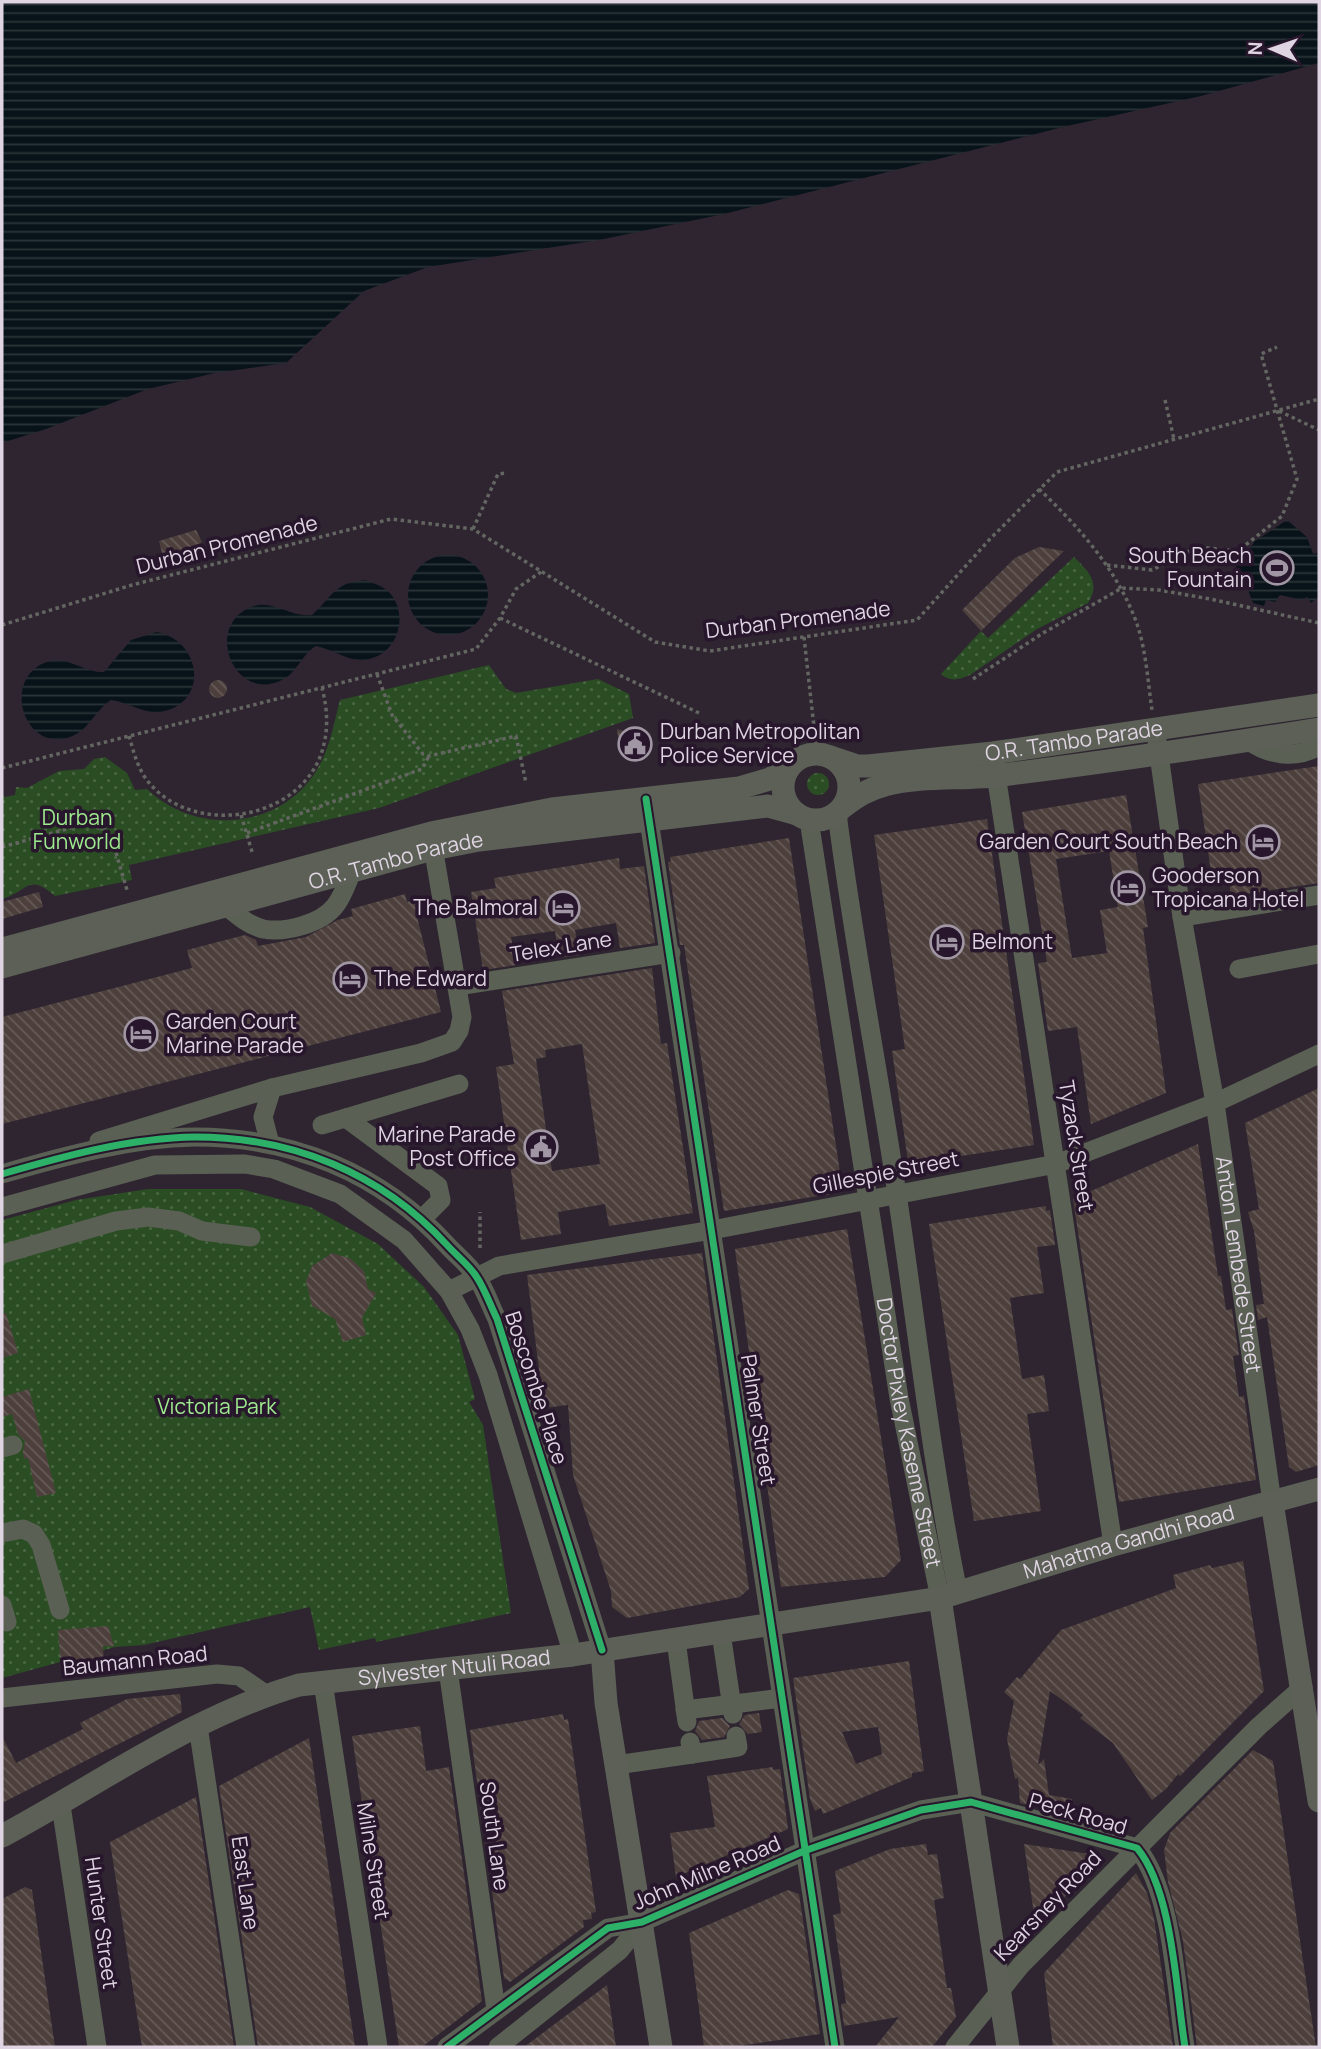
<svg xmlns="http://www.w3.org/2000/svg" width="1321" height="2049" viewBox="0 0 1321 2049" font-family="Manrope,sans-serif">
<style>
.grass{fill:url(#grass-dots)}
.water{fill:url(#water-rules)}
.building{fill:url(#building-back-hatch);fill-rule:evenodd}
.lines{fill:none;stroke-linecap:round;stroke-linejoin:round}
.path{stroke:#646661;stroke-width:3.5;stroke-dasharray:3.5 3.5;stroke-linecap:butt}
.minor{stroke:#5a6054;stroke-width:19}
.major{stroke:#5c6056;stroke-width:23}
.cycleway-casing{stroke:#28172c;stroke-width:11}
.cycleway{stroke:#2db169;stroke-width:7}
.labels{text-anchor:middle;stroke-width:7;stroke-linejoin:round;paint-order:stroke}
.street-label{font-size:21px;fill:#dfd4e2;stroke:#28172c}
.poi-label{font-size:21px;fill:#dfd4e2;stroke:#28172c;text-anchor:start}
.park-label{font-size:21px;fill:#9eea8e;stroke:#28172c}
</style>
<defs>
<pattern id="grass-dots" width="8" height="8" patternUnits="userSpaceOnUse" patternTransform="scale(1.75)"><rect width="8" height="8" fill="#2b4d23"/><path d="M2 2h.1M6 6h.1" fill="none" stroke="#496643" stroke-width="1.8" stroke-linecap="round"/></pattern>
<pattern id="water-rules" width="6" height="5" patternUnits="userSpaceOnUse" patternTransform="scale(1.75)"><rect width="6" height="5" fill="#071318"/><path d="M0 2.5h6" fill="none" stroke="#2b3439"/></pattern>
<pattern id="building-back-hatch" width="6" height="6" patternUnits="userSpaceOnUse" patternTransform="scale(1.75)"><rect width="6" height="6" fill="#4d403c"/><path d="M-1 5l2 2M0 0l6 6M5-1l2 2" fill="none" stroke="#665b58"/></pattern>
</defs>
<rect width="100%" height="100%" fill="#2e2531"/>
<path class="grass" d="M1074,557C1089,572 1101,583 1088,603L1037,629L970,675C958,680 951,682 941,674L981,631L988,638Z
M489,665L506,689L516,693L598,679L629,694L633,718L379,808L129,865L132,880L55,896C27,872 28,892 2,899V793L5,797L15,795L16,787L27,788L59,771L84,769L94,759L105,757L127,773L135,790L147,789C194,834 274,831 313,776C329,753 333,727 340,700Z
M807 784a11 11 0 1 1 22 0a11 11 0 1 1-22 0Z
M148,1189H241L310,1207L378,1244L424,1287L458,1335L475,1399L469,1402L483,1425L511,1613L376,1642L375,1638L319,1650L310,1607L144,1645L115,1647L2,1678V1220L76,1200Z"/>
<path class="water" d="M2,2H1319V63L1201,96L1063,127L724,214L599,240L428,267L364,291L286,363L215,373L148,389L46,429L2,443Z
M1287,520L1307,537L1313,554L1319,553V597L1311,603L1307,597L1302,600L1280,595L1275,602L1266,600L1264,606L1253,603L1248,590L1232,578L1231,574L1255,541Z
M408 595a40 40 0 1 1 80 0a40 40 0 1 1-80 0Z
M365,580C376,584 386,587 393,597C409,622 394,658 363,660C347,661 332,649 316,646C302,654 297,673 282,680C233,704 202,623 254,606C274,600 292,618 312,615C333,596 334,583 365,580Z
M157,632C204,642 208,705 160,712C143,714 128,702 111,700C94,711 89,732 67,738C22,750 2,677 47,662C68,655 84,673 104,672L131,640Z"/>
<path class="building" d="M196,530L202,542L193,549L173,554L162,553L159,541Z
M1039,547L1064,551L981,631L962,610L1015,558Z
M209 689a9 9 0 1 1 18 0a9 9 0 1 1-18 0Z
M617,729L643,737L638,746L642,750L632,762L620,752Z
M1319,766V883L1231,896L1229,883L1213,885L1198,784Z
M1126,795L1148,927L1143,928L1166,1093L1091,1124L1077,1027L1048,1031L1038,963L1047,962L1022,812ZM1109,851L1118,907L1100,910L1107,953L1072,958L1056,859Z
M987,819L1034,1145L954,1157L955,1162L909,1168L892,1051L905,1049L874,835Z
M789,838L843,1192L724,1211L684,945H680L668,862L671,861L670,857Z
M619,858L620,869L644,866L655,943L620,948L616,923L575,930L579,955L559,958L555,931L511,937L516,965L483,970L471,892L496,888L494,878Z
M39,892L43,907L2,919V902Z
M405,894L407,902L419,899L423,916L417,917L441,1012L2,1124V1017L192,968L187,950L245,935L256,940L258,946L306,937L338,920L353,916L351,909Z
M652,968L661,1044L667,1043L693,1213L609,1226L605,1204L558,1212L561,1234L521,1240L496,1067L514,1064L502,991ZM582,1044L600,1164L552,1171L536,1059L546,1057L545,1050Z
M1319,1088V1465L1296,1472L1289,1467L1267,1317L1258,1320L1256,1305L1264,1304L1254,1231L1248,1212L1259,1209L1245,1123Z
M1198,1144L1218,1276H1221L1226,1310L1232,1309L1239,1355L1233,1356L1239,1397L1244,1396L1256,1480L1119,1502L1073,1199Z
M1046,1206V1211L1050,1210L1055,1245L1037,1247L1044,1293L1010,1298L1022,1379L1044,1375L1049,1411L1027,1414L1041,1511L974,1521L929,1224Z
M847,1229L901,1560L885,1577L781,1587L735,1249Z
M332,1253L351,1259L364,1271L368,1289L376,1293L362,1318L366,1335L343,1342L335,1319L312,1306L306,1281L312,1266Z
M702,1253L749,1589L740,1597L627,1618L612,1607L611,1591L573,1475L568,1405L544,1408L527,1275Z
M2,1313H6L18,1353L2,1358Z
M29,1389L56,1493L37,1497L28,1458L24,1459L23,1452L25,1441L18,1434L12,1414L2,1417V1397Z
M1243,1561L1264,1691L1180,1776L1178,1774L1166,1789L1152,1800L1113,1743L1080,1718L1083,1715L1050,1691L1038,1765L1044,1759L1049,1795L1072,1799L1069,1813L1020,1803L1018,1778L1015,1779L1007,1739L1014,1701L1004,1692L1017,1677L1020,1679L1061,1630L1176,1588L1173,1575L1210,1565L1212,1568Z
M108,1626L114,1646H103L104,1666L61,1669L58,1630Z
M909,1661L924,1771L912,1773V1777L823,1814L821,1808L815,1811L810,1799L793,1678ZM878,1727L882,1754L856,1764L842,1732Z
M180,1694L182,1712L2,1803V1736L16,1763L83,1729L80,1723L127,1699Z
M759,1713L762,1732L748,1734L739,1724L745,1715Z
M563,1714L564,1720L568,1719L596,1912L591,1913L592,1919L583,1920L584,1927L510,1982L504,1978L470,1730Z
M722,1718L730,1726L724,1737L702,1740L695,1731L699,1721Z
M420,1726L426,1771L449,1767L482,2001L422,2047H399L352,1736Z
M309,1738L355,2047H258L219,1786Z
M1253,1750L1273,1761L1316,2047H1197L1183,1941L1168,1882L1164,1850L1170,1833Z
M773,1767V1770L780,1769L788,1829L676,1877L670,1833L715,1827L707,1776Z
M196,1797L234,2047H142L110,1842Z
M926,1844L928,1855L937,1854L944,1898L934,1900L947,1988H951L956,2017L932,2047H875L899,2017L844,2026L841,2004L846,2003L833,1915L841,1913L835,1871L890,1849Z
M1024,1844L1103,1856L1036,1928Z
M1136,1873L1147,1893L1154,1918L1173,2047H1053L1044,1973Z
M25,1887L32,1890L55,2047H2V1899Z
M788,1890L799,1894L820,2034L731,2047H704L689,1933Z
M607,1985L616,2047H524Z"/>
<g class="lines">
<path class="path" d="M1165,400L1174,439
M1279,411L1319,430
M1039,489C1080,528 1118,571 1137,624C1146,650 1148,683 1152,710
M473,529L498,474L506,473
M1107,565L1152,570L1198,547L1238,551L1282,516L1297,479L1261,354L1277,347
M500,618L699,713
M2,625L132,585L391,519L473,529L655,642L710,651L917,620L990,539L1057,472L1319,399
M804,637L816,745
M377,674L392,715L423,754L429,756L516,736L526,783
M973,679L1043,633L1122,588L1159,590L1210,599L1319,623
M129,736C134,753 138,771 151,785C196,835 294,821 320,757C329,733 328,711 322,688
M2,768L476,649L500,618L516,589L541,572
M241,815L253,855
M247,833L422,769L429,756
M2,847L85,824L105,830L111,836L127,890
M480,1248V1212"/>
<g class="minor">
<path id="s1" d="M1157,741L1182,917L1215,1103L1272,1502"/>
<path d="M1249,741C1270,756 1297,759 1319,746"/>
<path d="M994,761L1113,1545"/>
<path d="M647,807L835,2047"/>
<path d="M837,813C853,941 878,1067 897,1194C917,1327 931,1460 958,1592"/>
<path id="s2" d="M809,820L899,1398L940,1598"/>
<path d="M225,905C237,915 248,925 263,929C285,933 321,924 335,906C343,896 347,883 352,871"/>
<path d="M1182,917L1319,895"/>
<path d="M1239,969L1319,954"/>
<path d="M457,986L671,953"/>
<path d="M346,1118L438,1186L441,1200L423,1218"/>
<path d="M322,1125L459,1084"/>
<path d="M99,1141L272,1088L421,1053L452,1042L459,1031L462,1017L431,835"/>
<path d="M270,1144L263,1117L272,1088"/>
<path d="M2,1174C64,1156 130,1138 195,1137C293,1137 381,1173 447,1245C456,1255 469,1265 476,1276C485,1289 490,1305 497,1319L602,1650"/>
<path d="M2,1207L155,1165L245,1164L274,1169L340,1194L404,1240L449,1291L470,1329L488,1375L573,1655"/>
<path d="M2,1254L116,1221L148,1217L179,1221L202,1231L251,1237"/>
<path d="M449,1291L499,1266L712,1230L1056,1164L1215,1103L1319,1054"/>
<path d="M2,1448L13,1445"/>
<path d="M2,1533L23,1529L34,1534L41,1545L60,1610"/>
<path d="M2,1605L7,1622"/>
<path d="M721,1633L733,1714"/>
<path d="M676,1640L687,1722"/>
<path d="M448,1669L496,2010"/>
<path d="M323,1682L378,2047"/>
<path d="M2,1698L217,1674L239,1676L267,1695"/>
<path d="M685,1710L782,1698"/>
<path d="M198,1726L246,2047"/>
<path d="M692,1754L738,1747L736,1736"/>
<path d="M616,1765L692,1754L690,1742"/>
<path d="M61,1805L97,2047"/>
<path d="M447,2047L608,1928L642,1922L804,1851L921,1810L971,1802L1137,1848C1173,1891 1176,1991 1185,2047"/>
<path d="M498,2047L620,1950L642,1922"/>
<path d="M955,2047L1021,1965L1259,1726L1303,1687"/>
</g>
<g class="major">
<circle cx="816" cy="787" r="33"/>
<path id="s3" d="M830,757L857,766H868L993,753L1319,705"/>
<path d="M843,807C856,797 868,789 885,785C923,775 964,780 1002,775C1108,762 1214,746 1319,729"/>
<path d="M2,949L431,833L552,809L739,788L770,779L791,765"/>
<path id="s4" d="M2,967L433,849L479,840L768,806L797,814"/>
<path d="M1272,1502L1319,1801"/>
<path d="M940,1598L1008,2047"/>
<path d="M602,1650L606,1703L661,2047"/>
<path id="s5" d="M2,1836C99,1784 193,1716 299,1685L573,1655L940,1598L1113,1545L1319,1489"/>
</g>
<defs>
<path id="cycleway" d="M646,799L835,2047
M2,1174C64,1156 130,1138 195,1137C293,1137 381,1173 447,1245C456,1255 469,1265 476,1276C485,1289 490,1305 497,1319L602,1650
M447,2047L608,1928L642,1922L804,1851L921,1810L971,1802L1137,1848C1173,1891 1176,1991 1185,2047"/>
</defs>
<use href="#cycleway" class="cycleway-casing"/>
<use href="#cycleway" class="cycleway"/>
</g>
<defs>
<symbol id="stadium-ring" viewBox="-11 -11 22 22"><circle r="9.5" fill="#28172c" stroke="#a197a4" stroke-width="1.5"/><path d="M0-5a6.5 5 0 1 0 0 10a6.5 5 0 1 0 0-10ZM-3.5-1.8h7v3.6h-7Z" fill="#a197a4"/></symbol>
<symbol id="civic-ring" viewBox="-11 -11 22 22"><circle r="9.5" fill="#28172c" stroke="#a197a4" stroke-width="1.5"/><path d="M-.6-6.5H3V-4.5H.6V-3L4-1V1h2V6H-6V1h2V-1L-.6-3ZM-1.2 2.5V6h2.4V2.5Z" fill="#a197a4"/></symbol>
<symbol id="hotel-ring" viewBox="-11 -11 22 22"><circle r="9.5" fill="#28172c" stroke="#a197a4" stroke-width="1.5"/><path d="M-6-4.5h1.5V1H6V5H4.5V3h-9V5H-6ZM-4 0a1.8 1.8 0 1 1 3.6 0ZM.5 0V-2.5h3Q6-2.5 6 0Z" fill="#a197a4"/></symbol>
</defs>
<g fill-rule="evenodd">
<use href="#stadium-ring" x="1258" y="549" width="38" height="38"/>
<use href="#civic-ring" x="616" y="725" width="38" height="38"/>
<use href="#hotel-ring" x="1244" y="823" width="38" height="38"/>
<use href="#hotel-ring" x="1109" y="869" width="38" height="38"/>
<use href="#hotel-ring" x="544" y="889" width="38" height="38"/>
<use href="#hotel-ring" x="928" y="923" width="38" height="38"/>
<use href="#hotel-ring" x="331" y="960" width="38" height="38"/>
<use href="#hotel-ring" x="122" y="1015" width="38" height="38"/>
<use href="#civic-ring" x="522" y="1128" width="38" height="38"/>
</g>
<g class="labels">
<g class="street-label">
<text transform="translate(227 545) rotate(-14)" y="7">Durban Promenade</text>
<text transform="translate(798 620) rotate(-7)" y="7">Durban Promenade</text>
<text dy="7" stroke="none"><textPath href="#s3" startOffset="247">O.R. Tambo Parade</textPath></text>
<text dy="7" stroke="none"><textPath href="#s4" startOffset="408">O.R. Tambo Parade</textPath></text>
<text transform="translate(561 947) rotate(-9)" y="7">Telex Lane</text>
<text transform="translate(1076 1146) rotate(81)" y="7">Tyzack Street</text>
<text transform="translate(886 1173) rotate(-11)" y="7">Gillespie Street</text>
<text dy="7" stroke="none"><textPath href="#s1" startOffset="530">Anton Lembede Street</textPath></text>
<text transform="translate(536 1388) rotate(72)" y="7">Boscombe Place</text>
<text transform="translate(758 1420) rotate(81)" y="7">Palmer Street</text>
<text dy="7" stroke="none"><textPath href="#s2" startOffset="621">Doctor Pixley Kaseme Street</textPath></text>
<text dy="7" stroke="none"><textPath href="#s5" startOffset="1178">Mahatma Gandhi Road</textPath></text>
<text transform="translate(135 1661) rotate(-6)" y="7">Baumann Road</text>
<text dy="7" stroke="none"><textPath href="#s5" startOffset="490">Sylvester Ntuli Road</textPath></text>
<text transform="translate(1078 1814) rotate(16)" y="7">Peck Road</text>
<text transform="translate(494 1836) rotate(82)" y="7">South Lane</text>
<text transform="translate(373 1861) rotate(81)" y="7">Milne Street</text>
<text transform="translate(707 1873) rotate(-23)" y="7">John Milne Road</text>
<text transform="translate(245 1883) rotate(82)" y="7">East Lane</text>
<text transform="translate(1048 1906) rotate(-46)" y="7">Kearsney Road</text>
<text transform="translate(101 1923) rotate(82)" y="7">Hunter Street</text>
</g>
<g class="poi-label">
<text x="1252" y="563" text-anchor="end">South Beach<tspan x="1252" dy="24">Fountain</tspan></text>
<text x="660" y="739">Durban Metropolitan<tspan x="660" dy="24">Police Service</tspan></text>
<text x="1238" y="849" text-anchor="end">Garden Court South Beach</text>
<text x="1152" y="883">Gooderson<tspan x="1152" dy="24">Tropicana Hotel</tspan></text>
<text x="538" y="915" text-anchor="end">The Balmoral</text>
<text x="972" y="949">Belmont</text>
<text x="374" y="986">The Edward</text>
<text x="166" y="1029">Garden Court<tspan x="166" dy="24">Marine Parade</tspan></text>
<text x="516" y="1142" text-anchor="end">Marine Parade<tspan x="516" dy="24">Post Office</tspan></text>
</g>
<g class="park-label">
<text x="77" y="825">Durban<tspan x="77" dy="24">Funworld</tspan></text>
<text x="217" y="1414">Victoria Park</text>
</g>
</g>
<rect width="1321" height="2049" fill="none" stroke="#dfd4e2" stroke-width="7"/>
<g transform="translate(1272 49) rotate(272)" stroke="#28172c" stroke-width="5" paint-order="stroke">
<path d="M0-5L12 26L0 18L-12 26Z" fill="#dfd4e2"/>
<text y="-10" font-size="19" font-weight="bold" text-anchor="middle" fill="#dfd4e2">N</text>
</g>
</svg>
